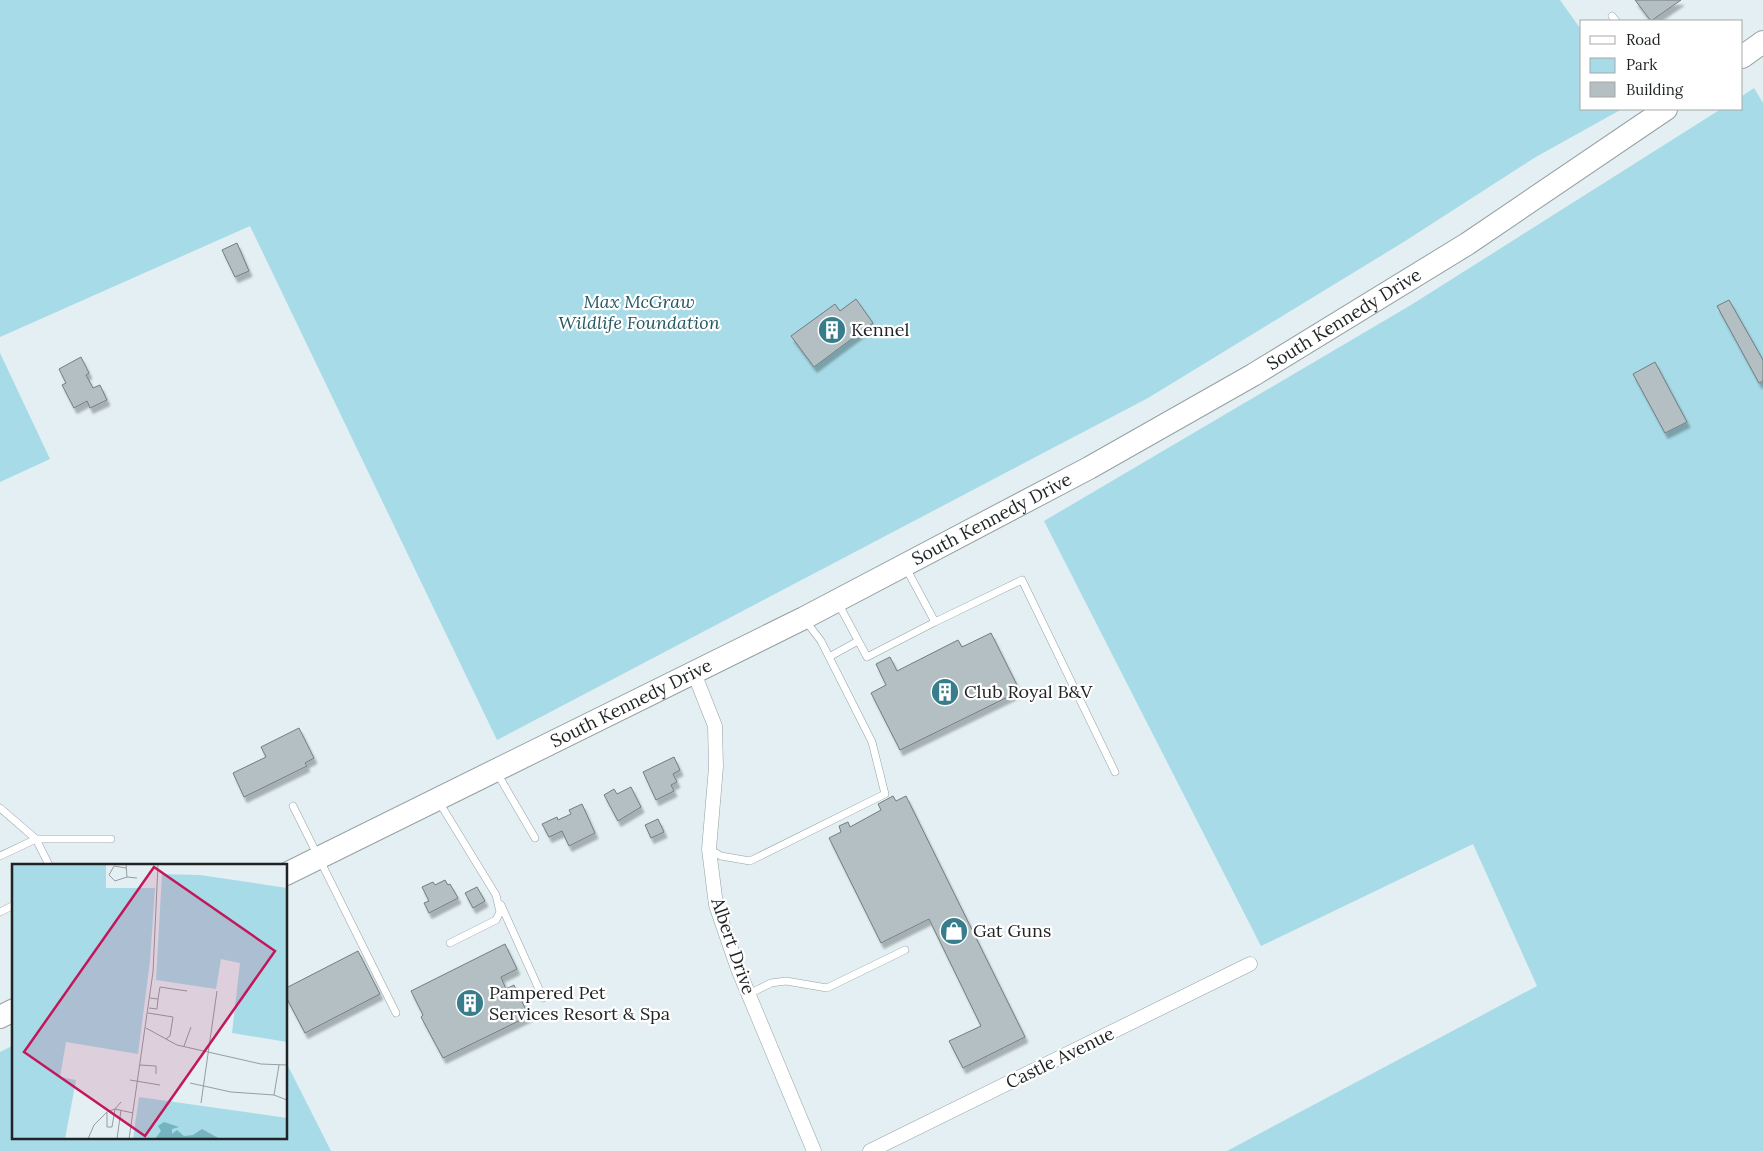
<svg xmlns="http://www.w3.org/2000/svg" width="1763" height="1151" viewBox="0 0 1763 1151" font-family="Lora,serif">
<style>
.green{fill:#a7dbe7}
.building{fill:#b3bfc2;stroke:#727d80;filter:url(#shadow)}
.lines{fill:none;stroke-linecap:round;stroke-linejoin:round}
.lane-casing{stroke:#96a1a4;stroke-width:8}
.street-casing{stroke:#96a1a4;stroke-width:15}
.primary-casing{stroke:#96a1a4;stroke-width:24}
.lane{stroke:#fff;stroke-width:7}
.street{stroke:#fff;stroke-width:14}
.primary{stroke:#fff;stroke-width:22}
.labels{text-anchor:middle;stroke-width:4.5;stroke-linejoin:round;paint-order:stroke}
.park-label{font-size:18px;font-style:italic;fill:#235762;stroke:#fff}
.street-label{font-size:18px;fill:#1f2324;stroke:#fff}
.poi-label{font-size:18px;fill:#1f2324;stroke:#fff;text-anchor:start}
.inset-road{fill:none;stroke:#959da0;stroke-width:1}
.view{fill:#c2185b;fill-opacity:0.15;stroke:#c2185b;stroke-width:2.5}
.inset-edge{fill:none;stroke:#1f2324;stroke-width:2.5}
</style>
<defs>
<filter id="shadow"><feDropShadow dx="3" dy="5.5" stdDeviation="1" flood-color="#0004"/></filter>
</defs>
<rect width="100%" height="100%" fill="#e3eff2"/>
<path class="green" d="M0,0H1560L1582,31V109H1622L1534,158L1402,243L1148,398L497,740L250,226L0,337Z
M1754,88L1763,103V1151H1227L1537,986L1473,844L1261,946L1044,521L1411,305L1721,109H1742V96Z
M0,353L50,459L0,482Z
M14,1045V1137H286V1062L331,1151H0V1052Z"/>
<path class="building" d="M1635,0H1681L1651,21Z
M237,243L249,271L235,277L222,250Z
M856,299L873,323L814,367L791,336L835,304L840,311Z
M1729,300L1763,360V381L1759,383L1717,306Z
M81,357L89,373L86,375L93,388L100,385L107,400L90,408L87,401L74,408L62,385L66,383L59,369Z
M1655,362L1687,422L1665,433L1633,374Z
M991,633L1020,691L900,750L871,693L886,685L876,664L890,657L897,671L958,640L962,647Z
M299,728L314,758L305,763L307,766L244,797L233,773L266,757L261,747Z
M674,757L680,770L673,774L677,782L671,785L674,791L656,800L643,772Z
M631,787L641,807L618,821L604,795L614,789L617,794Z
M893,796L896,801L906,796L1025,1037L963,1068L949,1041L981,1026L929,919L881,943L829,838L841,832L839,826L848,822L850,827L881,810L878,804Z
M582,804L595,833L569,846L562,831L549,837L542,824L557,817L558,820L571,814L569,810Z
M658,819L664,832L651,838L645,825Z
M445,880L448,885L450,884L458,898L429,913L424,903L429,901L422,887L433,882L435,885Z
M477,887L485,901L473,908L465,893Z
M505,944L517,969L501,977L506,989L514,985L529,1016L443,1058L421,1017L423,1015L411,991Z
M358,951L380,994L305,1033L286,997V988Z"/>
<g class="lines">
<defs>
<path id="lane" d="M1612,16L1616,21
M838,603L867,657L935,622L906,568
M935,622L1022,580L1115,772
M829,657L858,641
M497,773L535,838
M439,802L496,895L500,912L496,920L450,943
M293,806L396,1013
M0,808L36,839L49,865
M709,849L721,856L750,861L885,794L872,742L821,641L805,620
M0,856L36,839H111
M501,905L543,998
M0,912L14,905
M749,994L771,983L786,981L827,988L905,950"/>
<path id="street" d="M694,673L715,726L716,767L709,849L716,905L738,969L814,1151
M870,1151L1250,964"/>
<g id="primary">
<path d="M1742,57L1763,42"/>
<path id="s1" d="M286,874L804,618L1089,468L1253,375L1467,244L1666,109"/>
<path d="M0,1017L14,1010"/>
</g>
</defs>
<use href="#lane" class="lane-casing"/>
<use href="#street" class="street-casing"/>
<use href="#primary" class="primary-casing"/>
<use href="#lane" class="lane"/>
<use href="#street" class="street"/>
<use href="#primary" class="primary"/>
</g>
<defs>
<symbol id="building-disc" viewBox="-11 -11 22 22"><circle r="9.5" fill="#387d8b" stroke="#fff"/><path d="M-4-6H4V6H1V3H-1V6H-4ZM-2.5-4.3h1.7v1.8h-1.7ZM.8-4.3h1.7v1.8H.8ZM-2.5-1h1.7V.8h-1.7ZM.8-1h1.7V.8H.8Z" fill="#fff"/></symbol>
<symbol id="shop-disc" viewBox="-11 -11 22 22"><circle r="9.5" fill="#387d8b" stroke="#fff"/><path d="M-5-2.5h2.3a2.7 3.5 0 0 1 5.4 0H5L5.5 6h-11ZM-1.5-2.5h3a1.5 2.3 0 0 0-3 0Z" fill="#fff"/></symbol>
</defs>
<g fill-rule="evenodd">
<use href="#building-disc" x="816" y="314" width="32" height="32"/>
<use href="#building-disc" x="929" y="676" width="32" height="32"/>
<use href="#shop-disc" x="938" y="915" width="32" height="32"/>
<use href="#building-disc" x="454" y="987" width="32" height="32"/>
</g>
<g class="labels">
<g class="park-label">
<text x="639" y="308">Max McGraw<tspan x="639" dy="21">Wildlife Foundation</tspan></text>
</g>
<g class="street-label">
<text dy="6" stroke="none"><textPath href="#s1" startOffset="1195">South Kennedy Drive</textPath></text>
<text dy="6" stroke="none"><textPath href="#s1" startOffset="790">South Kennedy Drive</textPath></text>
<text dy="6" stroke="none"><textPath href="#s1" startOffset="385">South Kennedy Drive</textPath></text>
<text transform="translate(733 946) rotate(71)" y="6">Albert Drive</text>
<text transform="translate(1060 1058) rotate(-26)" y="6">Castle Avenue</text>
</g>
<g class="poi-label">
<text x="851" y="336">Kennel</text>
<text x="964" y="698">Club Royal B&amp;V</text>
<text x="973" y="937">Gat Guns</text>
<text x="489" y="999">Pampered Pet<tspan x="489" dy="21">Services Resort &amp; Spa</tspan></text>
</g>
</g>
<g transform="translate(12 864)">
<rect width="275" height="275" fill="#e3eff2"/>
<path d="M0,0H94V24H143L138,97L126,190L54,178L48,213L64,216L53,275H0ZM150,10L188,11L275,24V178L220,169L228,99L209,95L204,125L144,116ZM127,233L275,254V275H121Z" fill="#a7dbe7"/>
<path d="M152,258L167,263L160,265V270L165,266L172,272L181,271L190,265L208,275H143L149,267L146,262Z" fill="#75b3c1"/>
<path class="inset-road" d="M114,0L115,13L125,14M114,4L102,2L97,11L103,17L115,13M146,135L148,123L175,127M137,144L145,145L146,135L138,134M136,149L161,153L158,172L154,175M134,164L165,181L249,200L275,201M172,182L179,163M128,201L144,202V210M118,216L148,221M178,219L219,228L262,231L275,236M262,231L267,201M189,239L205,127M95,249V263H100L103,245L109,238M76,275L82,261L95,248L103,245L121,249M105,275L109,246M117,275L141,108L146,0"/>
<path class="view" d="M142,3L263,87L133,272L12,188Z"/>
<rect width="275" height="275" class="inset-edge"/>
</g>
<rect x="1580" y="20" width="162" height="90" fill="#ffffff" stroke="#a5a7a7"/>
<rect x="1590" y="36" width="25" height="8" fill="#ffffff" stroke="#a5a7a7"/>
<text x="1626" y="45" font-size="15" fill="#1f2324">Road</text>
<rect x="1590" y="58" width="25" height="15" fill="#a7dbe7" stroke="#a5a7a7"/>
<text x="1626" y="70" font-size="15" fill="#1f2324">Park</text>
<rect x="1590" y="82" width="25" height="15" fill="#b3bfc2" stroke="#a5a7a7"/>
<text x="1626" y="95" font-size="15" fill="#1f2324">Building</text>
</svg>
